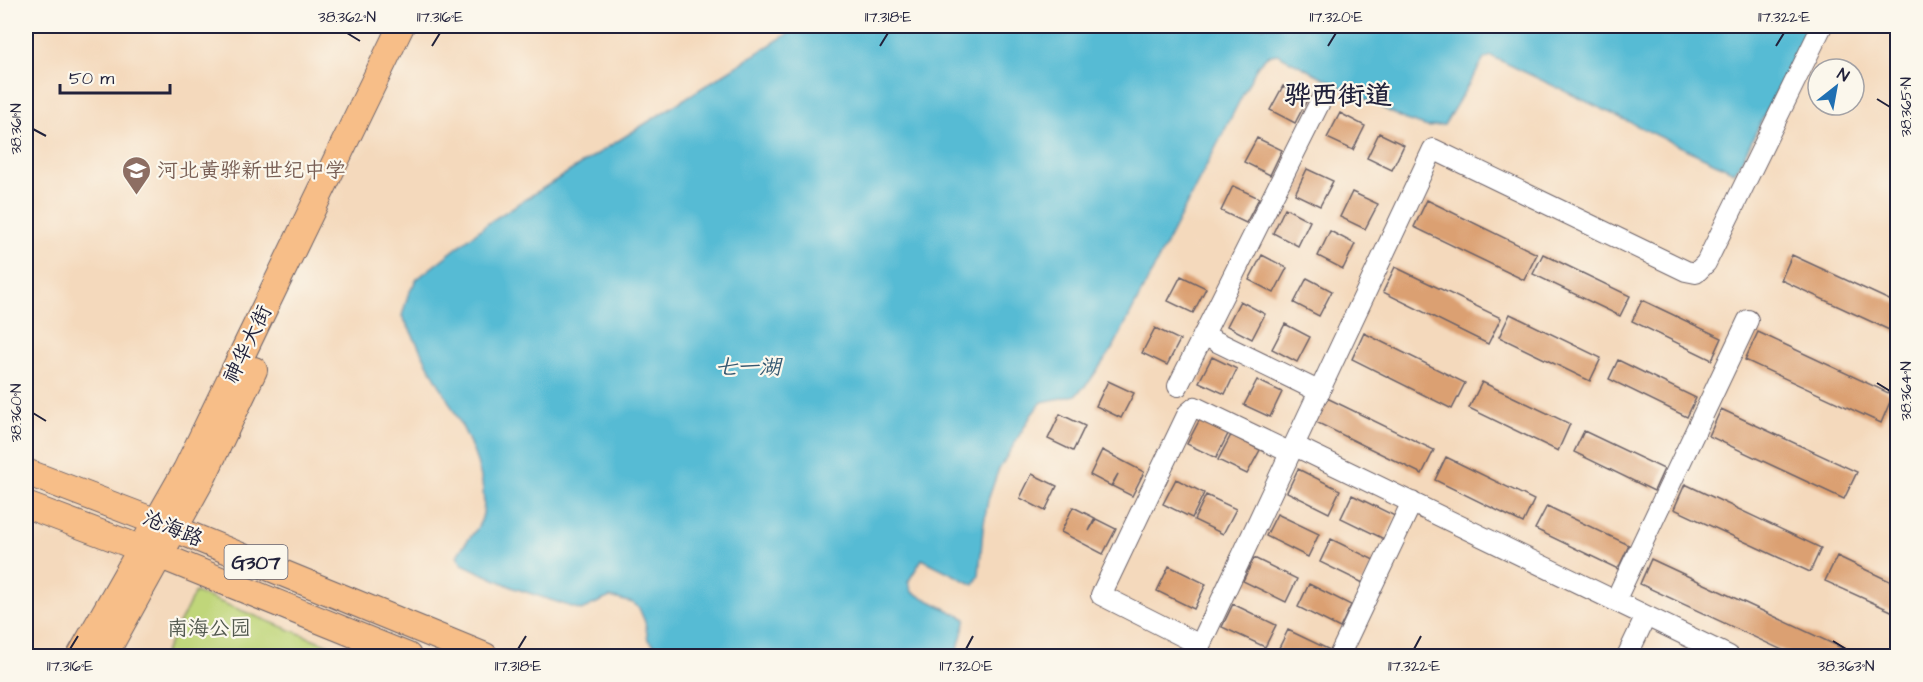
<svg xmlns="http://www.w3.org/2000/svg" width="1923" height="682" viewBox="0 0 1923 682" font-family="'Architects Daughter','LXGW WenKai TC',sans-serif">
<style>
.green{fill:#c0d67a;stroke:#717c5a;stroke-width:1.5}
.water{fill:#56bbd4;stroke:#3c6e88;stroke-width:1.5}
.building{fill:#dba072}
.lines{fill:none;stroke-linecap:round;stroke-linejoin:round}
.minor-casing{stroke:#6c6268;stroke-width:22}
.major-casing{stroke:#6c6268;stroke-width:28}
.minor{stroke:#fff;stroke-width:20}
.major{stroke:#f7be88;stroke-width:26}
.ticks{fill:none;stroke:#22223b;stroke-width:2}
.labels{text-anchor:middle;stroke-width:4.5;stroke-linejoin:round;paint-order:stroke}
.shield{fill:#fbf7ec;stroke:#636270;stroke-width:1.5}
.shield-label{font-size:20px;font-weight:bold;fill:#22223b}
.education-label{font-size:21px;fill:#785e54;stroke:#fbf7ec;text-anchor:start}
.street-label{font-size:21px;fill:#22223b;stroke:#fbf7ec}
.park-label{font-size:21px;fill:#51584e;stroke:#fbf7ec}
.water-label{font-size:22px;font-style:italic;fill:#345871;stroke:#fbf7ec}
.district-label{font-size:27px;font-weight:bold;fill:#22223b;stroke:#fbf7ec}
.neatline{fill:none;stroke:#22223b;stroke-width:2}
.ticks-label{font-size:15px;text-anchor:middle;fill:#22223b}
</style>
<rect width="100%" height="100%" fill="#fbf7ec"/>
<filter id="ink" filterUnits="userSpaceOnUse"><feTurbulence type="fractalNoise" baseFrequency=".0167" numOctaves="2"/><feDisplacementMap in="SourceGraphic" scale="12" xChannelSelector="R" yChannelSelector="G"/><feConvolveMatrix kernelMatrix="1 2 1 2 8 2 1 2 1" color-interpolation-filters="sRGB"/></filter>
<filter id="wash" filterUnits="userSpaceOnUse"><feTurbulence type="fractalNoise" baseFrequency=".008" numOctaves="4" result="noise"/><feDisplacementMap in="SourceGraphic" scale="24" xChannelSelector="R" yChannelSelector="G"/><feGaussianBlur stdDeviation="1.35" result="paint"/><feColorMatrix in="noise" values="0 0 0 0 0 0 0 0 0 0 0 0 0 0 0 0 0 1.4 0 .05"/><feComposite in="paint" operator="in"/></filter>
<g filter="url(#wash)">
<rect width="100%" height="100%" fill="#f4d9bc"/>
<path class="green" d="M195,592L356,656H163Z"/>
<path class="water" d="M800,26H1809L1739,166L1734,172L1491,56L1484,59L1444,125L1428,127L1406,120L1277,54L1267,56L1258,65L1114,346L1089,382L1076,395L1042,402L1032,414L998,471L988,500L983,529L979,575L974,585L922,559L908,582L912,592L966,619L956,656H670L648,640L645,622L639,608L633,603L610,597L581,610L514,588L462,564L457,556C464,541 480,531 483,514C490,461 449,404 426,361C418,346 411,330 402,316L408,295L417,279L491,221Z"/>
<g id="blocks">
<path class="building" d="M1283,86L1308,98L1295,123L1270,110Z
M1340,113L1365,126L1353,150L1327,138Z
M1379,133L1404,145L1392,170L1367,158Z
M1257,138L1282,150L1270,175L1244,162Z
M1307,169L1333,181L1320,206L1295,194Z
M1233,186L1259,198L1246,223L1221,211Z
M1352,192L1378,204L1365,229L1340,217Z
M1427,200L1537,254L1524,280L1414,227Z
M1285,208L1310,221L1298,246L1273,233Z
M1330,231L1355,244L1343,269L1318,256Z
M1543,254L1630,296L1620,316L1533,274Z
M1262,255L1287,268L1274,293L1249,280Z
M1792,255L1898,304V334L1781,280Z
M1395,267L1501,318L1488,344L1383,292Z
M1181,276L1206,288L1193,313L1168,301Z
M1307,278L1332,291L1319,316L1294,303Z
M1642,300L1722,338L1712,360L1632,321Z
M1240,301L1265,314L1252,339L1227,326Z
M1510,314L1601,358L1590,381L1499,337Z
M1285,324L1310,337L1297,362L1272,349Z
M1155,328L1180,340L1167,365L1142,353Z
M1758,332L1893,395L1881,423L1745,360Z
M1364,333L1465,383L1452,409L1352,359Z
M1212,357L1237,369L1225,394L1199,382Z
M1618,360L1696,398L1687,417L1609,379Z
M1257,380L1282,392L1270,417L1244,405Z
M1108,381L1134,393L1121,418L1096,406Z
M1482,382L1570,424L1558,451L1469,408Z
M1327,398L1434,450L1422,474L1316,422Z
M1721,409L1857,472L1844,499L1709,436Z
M1060,414L1085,426L1073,451L1048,439Z
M1200,419L1228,434L1216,458L1187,444Z
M1584,431L1664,469L1654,491L1574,452Z
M1231,435L1260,450L1247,474L1218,460Z
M1102,450L1144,472L1132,496L1112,486L1118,474L1111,486L1090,475Z
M1446,457L1534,500L1523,523L1435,480Z
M1298,469L1340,490L1329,513L1287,492Z
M1032,474L1057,486L1045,511L1020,498Z
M1176,479L1204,493L1192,518L1163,504Z
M1685,484L1821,548L1810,572L1674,509Z
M1206,495L1236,509L1223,534L1194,520Z
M1352,495L1395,516L1384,539L1341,518Z
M1547,506L1629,545L1618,569L1535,529Z
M1073,507L1095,518L1089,531L1096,519L1116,529L1103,554L1061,532Z
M1277,514L1319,534L1308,557L1266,536Z
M1331,539L1374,560L1363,583L1320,562Z
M1837,556L1898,585V614L1825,581Z
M1254,558L1297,579L1286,602L1243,581Z
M1651,559L1859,656H1795L1640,584Z
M1169,566L1206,584L1194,609L1157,591Z
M1309,584L1351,605L1340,628L1298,607Z
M1233,604L1276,625L1265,647L1222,627Z
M1288,630L1330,650L1327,656H1285L1277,652Z"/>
</g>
</g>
<g filter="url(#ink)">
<use href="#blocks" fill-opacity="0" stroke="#6c6268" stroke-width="1.5"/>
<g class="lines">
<defs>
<path id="minor" d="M1203,335L1320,392
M1178,386L1323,96
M1295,446L1729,656
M1615,601L1748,320
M1200,645L1101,595L1188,413L1195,407L1291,453
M1195,656L1433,149L1686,271L1696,273L1706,263L1822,26
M1339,656L1412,502
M1627,656L1646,616"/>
<path id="major" d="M26,472L175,529L485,656
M26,505L161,556L408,656
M80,656L186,470L401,26
M104,656L203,477L254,370"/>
</defs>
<use href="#minor" class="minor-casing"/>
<use href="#major" class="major-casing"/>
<use href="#minor" class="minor"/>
<use href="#major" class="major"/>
</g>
</g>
<path class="ticks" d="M347,33L360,41M432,46L440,33M880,46L888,33M1328,46L1336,33M1776,46L1784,33M1877,99L1890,107M33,129L46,136M1877,383L1890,391M33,413L46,421M1833,641L1846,649M70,649L78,636M518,649L526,636M966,649L973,636M1414,649L1421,636"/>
<defs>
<symbol id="school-pin" viewBox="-11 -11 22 30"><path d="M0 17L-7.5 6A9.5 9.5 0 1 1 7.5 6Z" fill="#8d6e63" stroke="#fbf7ec"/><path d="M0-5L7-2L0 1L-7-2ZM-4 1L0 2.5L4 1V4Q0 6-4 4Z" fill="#fff"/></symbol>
</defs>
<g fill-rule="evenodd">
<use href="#school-pin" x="120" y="154" width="33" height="45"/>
</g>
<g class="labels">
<rect class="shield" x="224.5" y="545" width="63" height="34" rx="4.5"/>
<g class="shield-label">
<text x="256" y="569">G307</text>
</g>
<g class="education-label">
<text x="157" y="177">河北黄骅新世纪中学</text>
</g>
<g class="street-label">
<text transform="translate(247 344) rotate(-64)" y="7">神华大街</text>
<text transform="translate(173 528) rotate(22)" y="7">沧海路</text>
</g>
<g class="park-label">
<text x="209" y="635">南海公园</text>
</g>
<g class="water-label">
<text x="748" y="374">七一湖</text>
</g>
<g class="district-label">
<text x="1338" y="104">骅西街道</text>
</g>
</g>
<rect width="1923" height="682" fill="none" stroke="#fbf7ec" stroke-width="66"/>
<g transform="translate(1836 87) rotate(31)"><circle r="28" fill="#fbf7ec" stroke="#a4a2a5" stroke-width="1.5"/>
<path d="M0-4.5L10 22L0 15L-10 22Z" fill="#1f6fb2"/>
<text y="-9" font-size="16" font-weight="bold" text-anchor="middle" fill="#22223b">N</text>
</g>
<path d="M60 84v9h110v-9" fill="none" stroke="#22223b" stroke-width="3"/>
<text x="69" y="84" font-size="18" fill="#22223b" stroke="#fbf7ec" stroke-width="4.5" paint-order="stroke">50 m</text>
<rect x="33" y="33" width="1857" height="616" class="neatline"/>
<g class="ticks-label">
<text x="347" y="22">38.362°N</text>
<text x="440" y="22">117.316°E</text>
<text x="888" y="22">117.318°E</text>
<text x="1336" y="22">117.320°E</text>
<text x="1784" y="22">117.322°E</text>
<text transform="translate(1906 107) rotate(-90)" y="5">38.365°N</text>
<text transform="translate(16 129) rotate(-90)" y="5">38.361°N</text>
<text transform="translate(1906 391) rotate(-90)" y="5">38.364°N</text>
<text transform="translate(16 413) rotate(-90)" y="5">38.360°N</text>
<text x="70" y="671">117.316°E</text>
<text x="518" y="671">117.318°E</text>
<text x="966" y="671">117.320°E</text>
<text x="1414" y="671">117.322°E</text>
<text x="1846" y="671">38.363°N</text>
</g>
</svg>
